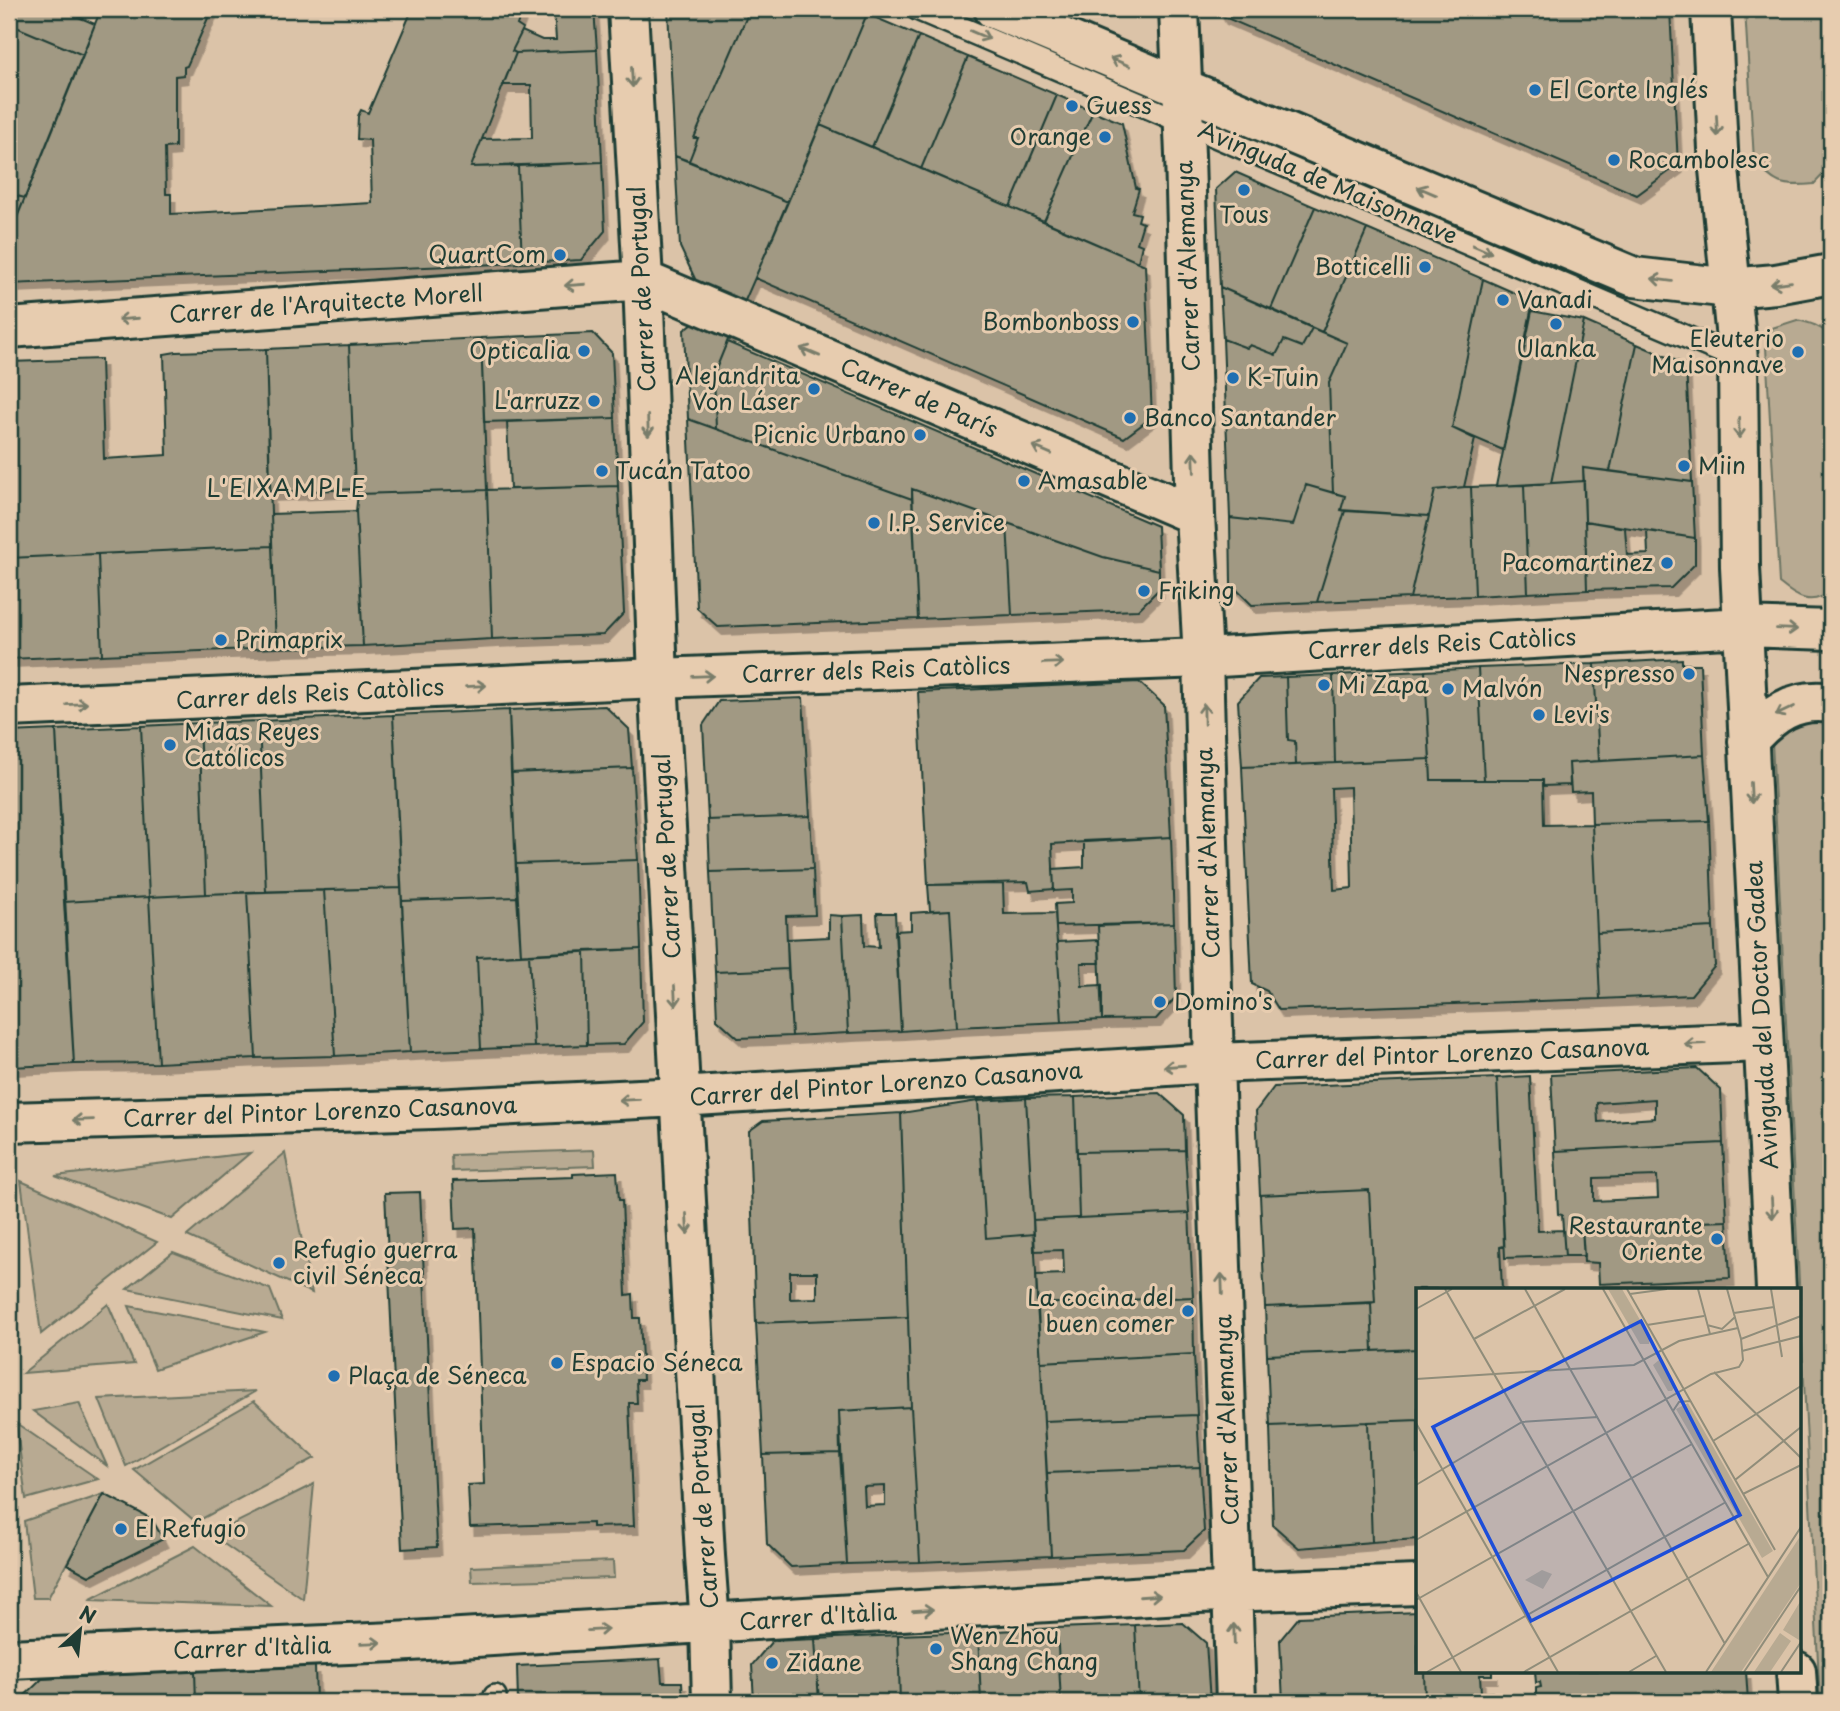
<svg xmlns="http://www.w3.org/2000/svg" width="1840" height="1711" viewBox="0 0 1840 1711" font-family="'Playpen Sans',sans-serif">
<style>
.green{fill:#b8aa92;stroke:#6c7463;stroke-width:2}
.building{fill:#a19983;stroke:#1f3d34;stroke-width:2;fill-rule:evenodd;filter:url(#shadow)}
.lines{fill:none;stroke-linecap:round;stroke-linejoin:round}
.lane-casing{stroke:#1f3d34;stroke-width:26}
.street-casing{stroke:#1f3d34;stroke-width:44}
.secondary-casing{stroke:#1f3d34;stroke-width:44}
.lane{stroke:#e7ccaf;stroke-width:21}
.street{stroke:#e7ccaf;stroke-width:38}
.secondary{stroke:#e7ccaf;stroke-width:38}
.oneway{stroke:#797d6b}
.poi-dot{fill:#1f6fb2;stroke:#e7ccaf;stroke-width:2.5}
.labels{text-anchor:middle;stroke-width:6;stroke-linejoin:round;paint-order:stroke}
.poi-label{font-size:23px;fill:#1f3d34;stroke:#e7ccaf;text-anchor:start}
.street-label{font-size:23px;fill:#1f3d34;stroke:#e7ccaf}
.neighbourhood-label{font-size:24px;letter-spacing:2px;fill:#1f3d34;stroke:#e7ccaf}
.inset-road{fill:none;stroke:#908d7a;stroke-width:2}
.view{fill:#1d4ed8;fill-opacity:0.15;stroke:#1d4ed8;stroke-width:3.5}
.inset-edge{fill:none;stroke:#1f3d34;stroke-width:3.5}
</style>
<defs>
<filter id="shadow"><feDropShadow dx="4.5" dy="8" stdDeviation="0" flood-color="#0004"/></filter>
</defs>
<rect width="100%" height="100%" fill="#dbc3a8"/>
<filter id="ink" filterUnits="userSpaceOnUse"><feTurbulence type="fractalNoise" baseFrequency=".0143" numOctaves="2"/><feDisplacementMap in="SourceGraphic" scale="14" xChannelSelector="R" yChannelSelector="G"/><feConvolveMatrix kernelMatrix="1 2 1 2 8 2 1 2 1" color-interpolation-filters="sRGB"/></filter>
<g filter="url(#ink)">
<path class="green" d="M1745,9H1831V166L1814,184C1781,187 1775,185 1754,160Z
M1797,320C1811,323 1820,326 1830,335L1831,349V590C1812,608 1796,597 1779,583L1766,347L1772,328Z
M1831,713V1702H1820L1772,742L1785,721Z
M594,1150L595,1166L452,1171L451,1155Z
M250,1153L172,1219L55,1176Z
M285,1153L312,1293L187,1236Z
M21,1181L157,1242L41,1334Z
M173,1252L270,1289L282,1320L127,1289Z
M108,1304L134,1364L23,1373Z
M129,1306L265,1332L155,1369Z
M256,1391L126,1466L99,1399Z
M254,1401L315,1458L196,1522L134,1470Z
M79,1403L107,1466L33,1411Z
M16,1423L98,1479L26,1499Z
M314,1484L303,1599L211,1535Z
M104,1494L48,1598H33L24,1521Z
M195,1546L271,1606L89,1600Z
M613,1561L614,1578L472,1582L471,1567Z"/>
<path class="building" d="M9,9H60L95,24L83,55L9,24Z
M101,9H212L187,66L184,67V75L175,76V147L165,148L166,194H171V214L372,203L370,140L357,139L358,116L361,110L368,113L412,10L410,9H523L517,25L523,29L512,51L516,53L471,167L518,166L522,263L9,284V237Z
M554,9H594L597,50L516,53L512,51L522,31L542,40H556Z
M668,9H750L694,138H698L689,161L675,156Z
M750,9H855L867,14L788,202L689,161L698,138H694Z
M1218,9H1670L1678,165L1637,195L1222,16Z
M867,14L919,36L872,147L820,125Z
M9,24L83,55L25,198L9,194Z
M919,36L968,57L921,169L872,147Z
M597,50L602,162L471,167L482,139L532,138L531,85H503L516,53Z
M968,57L1057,95L1010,207L921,169Z
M1057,95L1093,111L1044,221L1010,207Z
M1093,111L1122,123L1136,188L1139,189L1132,212L1140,214L1138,221L1143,223L1137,243L1142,245L1138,262L1044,221Z
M820,125L1145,265L1152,417L1124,438L755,278Z
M675,156L788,202L744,303L696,281L680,247Z
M602,162L605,231L581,260L522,263L518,166Z
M1235,172L1315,207L1271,309L1220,287L1216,189Z
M9,194L25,198L9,237Z
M1315,207L1367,229L1322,332L1271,309Z
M1367,229L1483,279L1452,428L1475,439L1464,487L1435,490L1429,516L1341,510L1345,496L1333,493L1329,383L1347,343L1322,332Z
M1483,279L1533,301L1503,450L1452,428Z
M1220,287L1312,328L1302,347L1284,340L1276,355L1250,345L1247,348L1223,339Z
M1532,311L1584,321L1551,483L1496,486Z
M706,313L734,325L714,374L716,429L688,419L684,330Z
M1584,321L1637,344L1610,471L1583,468L1584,481L1551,483Z
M1312,328L1347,343L1329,383L1333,493L1306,485L1293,525L1230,518L1223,339L1247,348L1250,345L1276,355L1284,340L1302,347Z
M593,333L612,353L615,418L484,422L481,338Z
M481,338L487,490L358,494L355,489L349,345Z
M727,342L1157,526L1159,570L1103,557L912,489V499L716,429L714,374Z
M1637,344L1686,365L1692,482L1610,471Z
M349,345L355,489L270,493L266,349Z
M266,349L272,546L9,558V362L101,359L104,459L167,455L164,354L176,352Z
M615,418L618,486L510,489L507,422Z
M688,419L912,499L918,619L718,627L697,608Z
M1583,468L1692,482L1695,538L1585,521Z
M1584,481L1587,590L1528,593L1524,485Z
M1306,485L1345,496L1341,510L1345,511L1317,602L1252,605L1231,584L1230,518L1293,525Z
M1524,485L1528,593L1475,596L1471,487Z
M618,486L624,613L603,635L492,639L487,490Z
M1464,487H1471L1475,596L1410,598L1435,490Z
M912,489L1007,523L1012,615L918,619Z
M487,490L492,639L363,646L356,511L358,494Z
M356,511L363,646L276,648L271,514Z
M1345,511L1429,516L1410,598L1317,602Z
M1585,521L1625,528L1627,555L1648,554L1647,531L1695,538V564L1671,588L1587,590Z
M1007,523L1103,557L1159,570V589L1138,610L1012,615Z
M272,546L276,648L102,655L98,554Z
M98,554L102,655L9,659V558Z
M1682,659V664H1700L1704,755L1599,761L1594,664Z
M1594,664L1599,761L1569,763L1570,785L1543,786V780H1484L1478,668Z
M1478,668L1484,780H1431L1425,671Z
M1425,671L1430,759L1335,763L1333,675Z
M1333,675L1335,763L1296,765L1295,741L1288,740L1286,677Z
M1286,677L1288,740L1295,741L1296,765L1242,767L1238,701L1259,678Z
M1139,682L1164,705L1171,837L1052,844L1054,889L1030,891L1028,882L928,885L918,692Z
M803,698L810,816L708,820L703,725L719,701Z
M605,706L629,729L632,768L511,773L509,710Z
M509,710L517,897L402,901L393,715Z
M393,715L401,888L266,892L259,721Z
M259,721L266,892L206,894L199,723Z
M199,723L206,894L149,897L141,726Z
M141,726L149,897L64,902L56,730Z
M56,730L74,1064L11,1067L9,1065V732Z
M1704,755L1709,821L1592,824L1591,791L1571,792L1569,763Z
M1430,759L1431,780H1543L1544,825L1592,824L1600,999L1279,1010L1267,991L1252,984L1242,767ZM1350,787L1352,888L1334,890L1331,788Z
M632,768L638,860L516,864L511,773Z
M810,816L813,869L710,872L708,820Z
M1709,821L1713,927L1597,933L1592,824Z
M1171,837L1174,923L1056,926L1055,904L1072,903V890L1054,891L1053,869L1084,867V841Z
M638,860L641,949L521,955L516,864Z
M813,869L815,915L786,916L788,969L715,972L710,872Z
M1003,884L1004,914L1055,913L1062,1022L957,1027L950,910L930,911L928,885Z
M401,888L410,1052L335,1056L324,890Z
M324,890L335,1056L256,1058L247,892Z
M247,892L256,1058L158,1063L149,897Z
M149,897L158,1063L74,1064L64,902Z
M517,897L521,955L477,957L481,1049L410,1052L402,901Z
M950,910L957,1027L901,1031L895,931L911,930V913Z
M877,913H895L901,1031L848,1033L842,916L863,915L864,946L879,947Z
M829,915L842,916L848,1033L792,1036L787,939L829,937Z
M1174,923L1176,997L1156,1019L1102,1020L1098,926Z
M1713,927L1715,966L1691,995L1600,999L1597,933Z
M1099,940L1100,963H1081L1082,986L1102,985V1020L1062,1022L1057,942Z
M641,949L643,1022L624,1044L587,1045L585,951Z
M585,951L587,1045L534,1047L529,954Z
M529,954L534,1047L481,1049L477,957Z
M788,969L792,1036L738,1038L717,1019L715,972Z
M1697,1068L1721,1090L1723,1143L1555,1151L1551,1075ZM1655,1099V1118L1598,1122L1597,1103Z
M1530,1076L1538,1231L1563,1230L1565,1256L1505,1258L1497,1078Z
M1497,1078L1504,1246L1500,1247L1502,1289H1418V1349L1373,1351L1371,1303L1375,1302L1369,1190L1260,1195L1256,1111L1274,1087Z
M1159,1093L1184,1115L1185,1150L1077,1152L1075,1097Z
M1075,1097L1079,1218L1033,1220L1026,1098Z
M1026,1098L1034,1234L986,1238L978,1101Z
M978,1101L986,1238L1034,1234L1051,1556L920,1562L911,1407L901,1113Z
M901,1113L908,1317L756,1323L749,1131L763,1121ZM790,1272H817V1298L790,1299Z
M1723,1143L1727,1221L1582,1226L1584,1256H1565L1562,1215L1558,1214L1555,1151ZM1657,1176L1658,1198L1594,1201V1178Z
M1185,1150L1189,1213L1079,1218L1077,1152Z
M617,1172L619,1200H622L626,1295L633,1294L634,1318H640L643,1380H636L637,1403H629L634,1526L592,1527V1523L470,1527L468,1485L484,1484L475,1228L455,1229L453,1181L573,1177V1174Z
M1369,1190L1375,1302L1265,1307L1260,1195Z
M420,1192L437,1547L402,1549L385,1193Z
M1189,1213L1193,1297L1037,1304L1036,1275L1064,1274L1063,1250L1034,1251L1033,1220Z
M1727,1221L1730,1278L1599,1284L1598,1263L1584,1262L1582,1226Z
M1193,1297L1194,1354L1041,1362L1037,1304Z
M1371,1303L1373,1351L1267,1355L1265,1307Z
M908,1317L911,1407L839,1411L840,1453L763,1455L756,1323Z
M1418,1349V1420L1270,1426L1267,1355Z
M1194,1354L1197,1415L1044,1421L1041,1362Z
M911,1407L920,1562L847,1564L839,1411ZM885,1486V1505L865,1506L864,1487Z
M1197,1415L1200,1467L1047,1473L1044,1421Z
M1418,1420V1539L1372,1542L1368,1422Z
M1368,1422L1372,1542L1299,1548L1273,1525L1270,1426Z
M840,1453L847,1564L791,1567L767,1544L763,1455Z
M1200,1467L1204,1531L1184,1550L1051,1556L1047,1473Z
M104,1494L152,1519L163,1539L89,1576L67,1564Z
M1418,1612V1671H1424L1425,1702H1283L1280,1640L1299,1617Z
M1183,1623L1206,1643L1210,1702H1139L1135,1625Z
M1135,1625L1139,1702H1061L1057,1628Z
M1057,1628L1061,1702H981L978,1632Z
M978,1632L981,1702H900L898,1635Z
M898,1635L900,1702H819L815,1639Z
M815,1639L819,1702H754L752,1665L772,1641Z
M660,1659L662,1682H682L683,1702H518L517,1666Z
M315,1666L316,1702H196L195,1671Z
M195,1671L196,1702H18L42,1679Z
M1424,1671H1492V1675H1480L1481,1693L1492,1692L1493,1702H1425Z
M1535,1671H1746L1748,1701L1536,1702V1688L1541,1687L1540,1682L1536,1683Z"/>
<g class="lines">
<defs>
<path id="lane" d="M917,9L1738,359
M495,1696V1702"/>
<path id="street" d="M628,9L643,280L658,678L705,1556L710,1624L712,1702
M1179,9L1185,155L1195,515L1203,658L1214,1063L1236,1702
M9,328L643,280L1195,515
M9,1122L433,1109L680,1097L1214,1063L1763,1042
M9,1659L394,1642L1198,1593L1418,1585"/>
<path id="secondary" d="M994,9L1634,277L1730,288L1776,284L1831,274
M1711,9L1719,169L1738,359L1740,567L1776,1289
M9,707L658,678L1203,658L1743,627L1831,630
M1748,741C1771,715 1794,697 1831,703
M1796,1671L1798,1702"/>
</defs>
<use href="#lane" class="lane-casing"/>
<use href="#street" class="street-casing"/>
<use href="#secondary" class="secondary-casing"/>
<use href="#lane" class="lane"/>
<use href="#street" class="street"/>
<use href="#secondary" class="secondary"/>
</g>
<defs><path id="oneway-shaft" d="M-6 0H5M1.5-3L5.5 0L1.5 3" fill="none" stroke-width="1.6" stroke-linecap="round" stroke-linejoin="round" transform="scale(1.75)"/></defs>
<g class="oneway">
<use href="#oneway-shaft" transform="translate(980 35) rotate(23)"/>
<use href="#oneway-shaft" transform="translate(1120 62) rotate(-157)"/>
<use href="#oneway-shaft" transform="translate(632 77) rotate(87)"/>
<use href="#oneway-shaft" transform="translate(1717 126) rotate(87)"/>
<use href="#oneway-shaft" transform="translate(1427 191) rotate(-157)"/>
<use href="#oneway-shaft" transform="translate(1482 249) rotate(23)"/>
<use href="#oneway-shaft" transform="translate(1662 280) rotate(-173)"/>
<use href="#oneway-shaft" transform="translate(1781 283) rotate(172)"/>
<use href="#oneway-shaft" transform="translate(575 285) rotate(176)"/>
<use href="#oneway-shaft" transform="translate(128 319) rotate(176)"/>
<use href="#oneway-shaft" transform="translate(810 352) rotate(-157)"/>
<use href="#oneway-shaft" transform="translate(648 426) rotate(88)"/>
<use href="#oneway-shaft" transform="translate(1739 428) rotate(89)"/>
<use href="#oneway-shaft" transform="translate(1042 450) rotate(-157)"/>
<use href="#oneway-shaft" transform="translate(1194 462) rotate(-92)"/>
<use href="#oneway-shaft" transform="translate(1787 629) rotate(2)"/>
<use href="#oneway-shaft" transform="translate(1053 663) rotate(-2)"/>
<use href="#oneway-shaft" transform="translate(703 676) rotate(-2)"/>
<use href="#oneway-shaft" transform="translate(476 686) rotate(-3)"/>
<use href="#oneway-shaft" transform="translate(77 704) rotate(-3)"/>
<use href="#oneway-shaft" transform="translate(1785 711) rotate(154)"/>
<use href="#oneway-shaft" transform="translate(1204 714) rotate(-91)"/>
<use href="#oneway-shaft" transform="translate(1751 793) rotate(87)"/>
<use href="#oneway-shaft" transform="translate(675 996) rotate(87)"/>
<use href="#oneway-shaft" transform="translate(1695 1044) rotate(178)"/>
<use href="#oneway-shaft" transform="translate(1174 1066) rotate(176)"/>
<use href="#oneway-shaft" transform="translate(629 1100) rotate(177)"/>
<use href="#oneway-shaft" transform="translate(83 1120) rotate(178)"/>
<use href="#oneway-shaft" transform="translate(1772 1208) rotate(87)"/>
<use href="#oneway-shaft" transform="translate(687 1224) rotate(87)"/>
<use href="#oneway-shaft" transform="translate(1222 1284) rotate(-92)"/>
<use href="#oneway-shaft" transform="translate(1150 1596) rotate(-4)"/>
<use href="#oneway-shaft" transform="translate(923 1610) rotate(-4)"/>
<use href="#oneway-shaft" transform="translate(598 1630) rotate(-3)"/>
<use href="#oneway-shaft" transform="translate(1234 1634) rotate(-92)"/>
<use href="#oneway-shaft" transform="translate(371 1643) rotate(-2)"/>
</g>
</g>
<g class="poi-dot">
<circle cx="1535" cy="90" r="7"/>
<circle cx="1072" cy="106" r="7"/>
<circle cx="1105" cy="137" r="7"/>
<circle cx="1614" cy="160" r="7"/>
<circle cx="1244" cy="190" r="7"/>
<circle cx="560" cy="255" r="7"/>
<circle cx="1425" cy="267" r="7"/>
<circle cx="1503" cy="300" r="7"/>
<circle cx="1133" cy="322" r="7"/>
<circle cx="1556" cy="324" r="7"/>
<circle cx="584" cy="351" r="7"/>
<circle cx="1798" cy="352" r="7"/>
<circle cx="1233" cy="378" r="7"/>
<circle cx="814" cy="389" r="7"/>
<circle cx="594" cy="401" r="7"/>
<circle cx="1130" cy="418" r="7"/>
<circle cx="920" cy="435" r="7"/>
<circle cx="1684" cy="466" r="7"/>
<circle cx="602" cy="471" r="7"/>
<circle cx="1024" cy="481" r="7"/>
<circle cx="874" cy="523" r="7"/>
<circle cx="1667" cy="563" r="7"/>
<circle cx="1144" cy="591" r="7"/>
<circle cx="221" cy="640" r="7"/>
<circle cx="1689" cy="674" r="7"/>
<circle cx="1324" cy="685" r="7"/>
<circle cx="1448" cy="689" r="7"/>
<circle cx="1539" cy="715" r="7"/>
<circle cx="170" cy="745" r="7"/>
<circle cx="1160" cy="1002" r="7"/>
<circle cx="1717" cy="1239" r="7"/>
<circle cx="279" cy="1263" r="7"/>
<circle cx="1188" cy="1311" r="7"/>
<circle cx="557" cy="1363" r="7"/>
<circle cx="334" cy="1376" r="7"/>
<circle cx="121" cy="1529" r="7"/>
<circle cx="936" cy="1649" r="7"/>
<circle cx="772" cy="1663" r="7"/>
</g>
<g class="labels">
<g class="poi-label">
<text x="1549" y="98">El Corte Inglés</text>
<text x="1086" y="114">Guess</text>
<text x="1091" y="145" text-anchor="end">Orange</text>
<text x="1628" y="168">Rocambolesc</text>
<text x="1244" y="223" text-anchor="middle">Tous</text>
<text x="546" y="263" text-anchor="end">QuartCom</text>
<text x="1411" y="275" text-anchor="end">Botticelli</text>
<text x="1517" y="308">Vanadi</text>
<text x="1119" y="330" text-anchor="end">Bombonboss</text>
<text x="1784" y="347" text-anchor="end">Eleuterio<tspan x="1784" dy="26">Maisonnave</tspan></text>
<text x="1556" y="357" text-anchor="middle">Ulanka</text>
<text x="570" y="359" text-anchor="end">Opticalia</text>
<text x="800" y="384" text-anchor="end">Alejandrita<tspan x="800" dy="26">Von Láser</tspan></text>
<text x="1247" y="386">K-Tuin</text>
<text x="580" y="409" text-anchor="end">L'arruzz</text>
<text x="1144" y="426">Banco Santander</text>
<text x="906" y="443" text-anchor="end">Picnic Urbano</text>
<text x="1698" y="474">Miin</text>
<text x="616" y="479">Tucán Tatoo</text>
<text x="1038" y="489">Amasable</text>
<text x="888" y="531">I.P. Service</text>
<text x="1653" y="571" text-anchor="end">Pacomartinez</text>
<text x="1158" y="599">Friking</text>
<text x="235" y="648">Primaprix</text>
<text x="1675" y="682" text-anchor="end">Nespresso</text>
<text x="1338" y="693">Mi Zapa</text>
<text x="1462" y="697">Malvón</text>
<text x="1553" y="723">Levi's</text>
<text x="184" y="740">Midas Reyes<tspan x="184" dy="26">Católicos</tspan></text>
<text x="1174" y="1010">Domino's</text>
<text x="1703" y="1234" text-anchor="end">Restaurante<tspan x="1703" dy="26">Oriente</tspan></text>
<text x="293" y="1258">Refugio guerra<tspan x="293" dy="26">civil Séneca</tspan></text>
<text x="1174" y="1306" text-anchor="end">La cocina del<tspan x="1174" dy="26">buen comer</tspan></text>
<text x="571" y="1371">Espacio Séneca</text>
<text x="348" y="1384">Plaça de Séneca</text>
<text x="135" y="1537">El Refugio</text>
<text x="950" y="1644">Wen Zhou<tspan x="950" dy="26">Shang Chang</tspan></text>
<text x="786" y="1671">Zidane</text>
</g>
<g class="street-label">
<text transform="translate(1328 183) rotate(23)" y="8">Avinguda de Maisonnave</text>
<text transform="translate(1188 266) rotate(-92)" y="8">Carrer d'Alemanya</text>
<text transform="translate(642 289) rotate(-93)" y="8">Carrer de Portugal</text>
<text transform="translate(326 304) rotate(-4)" y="8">Carrer de l'Arquitecte Morell</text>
<text transform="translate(919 398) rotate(23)" y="8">Carrer de París</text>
<text transform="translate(1442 644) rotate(-3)" y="8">Carrer dels Reis Catòlics</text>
<text transform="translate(876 670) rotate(-2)" y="8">Carrer dels Reis Catòlics</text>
<text transform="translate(310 694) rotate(-3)" y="8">Carrer dels Reis Catòlics</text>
<text transform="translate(1208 853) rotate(-92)" y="8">Carrer d'Alemanya</text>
<text transform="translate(667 856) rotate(-93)" y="8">Carrer de Portugal</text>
<text transform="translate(1762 1015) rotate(-93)" y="8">Avinguda del Doctor Gadea</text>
<text transform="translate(1452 1054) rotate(-2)" y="8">Carrer del Pintor Lorenzo Casanova</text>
<text transform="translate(886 1084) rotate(-4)" y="8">Carrer del Pintor Lorenzo Casanova</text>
<text transform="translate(320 1112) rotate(-2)" y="8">Carrer del Pintor Lorenzo Casanova</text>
<text transform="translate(1227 1420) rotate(-92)" y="8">Carrer d'Alemanya</text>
<text transform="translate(703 1506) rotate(-94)" y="8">Carrer de Portugal</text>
<text transform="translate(818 1617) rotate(-4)" y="8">Carrer d'Itàlia</text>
<text transform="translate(252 1648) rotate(-2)" y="8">Carrer d'Itàlia</text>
</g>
<g class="neighbourhood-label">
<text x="287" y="497">L'EIXAMPLE</text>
</g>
</g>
<g transform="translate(1416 1288)">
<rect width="385" height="385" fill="#dbc3a8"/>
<path d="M192,1H206L234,49L233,56H224ZM243,72L259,98L256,103H252L237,77ZM272,115L357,263L346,270L260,121ZM385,247V295L325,384H295ZM126,282L136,286L127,301L109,292ZM385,312V349L383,352L367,342ZM364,345L375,353L354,384H338Z" fill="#b8aa92"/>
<path class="inset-road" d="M29,1L250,384M109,1L309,356M187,1L352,289M211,1L359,262M282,1L294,46M355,1L366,69M214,6L251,1M0,21L36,1M318,25L358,19M231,37L288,28M291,37L306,41L319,29M58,51L149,1M325,51L385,28M326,63L385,48M298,84L385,170M0,91L218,77L263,53L322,40M257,123L263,114L274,113M0,135L142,384M297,153L385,98M319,192L385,139M0,197L106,134L182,129M327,206L385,177M0,252L295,86L323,79L327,72L325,51L311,1M0,304L45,384M0,312L276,156M11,384L310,214M108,384L334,255M213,384L240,368M290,384L385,239M328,384L385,298M365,384L385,354"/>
<path class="view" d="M225,33L324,227L115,333L17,139Z"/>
<rect width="385" height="385" class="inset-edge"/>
</g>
<rect width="1840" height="1711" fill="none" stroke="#e7ccaf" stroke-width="35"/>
<rect x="18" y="18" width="1805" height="1676" fill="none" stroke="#1f3d34" stroke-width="2.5" filter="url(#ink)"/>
<g transform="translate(80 1630) rotate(27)" stroke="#e7ccaf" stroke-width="5" paint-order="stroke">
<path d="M0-5L12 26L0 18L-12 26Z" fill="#1f3d34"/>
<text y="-10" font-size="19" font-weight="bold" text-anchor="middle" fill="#1f3d34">N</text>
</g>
</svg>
